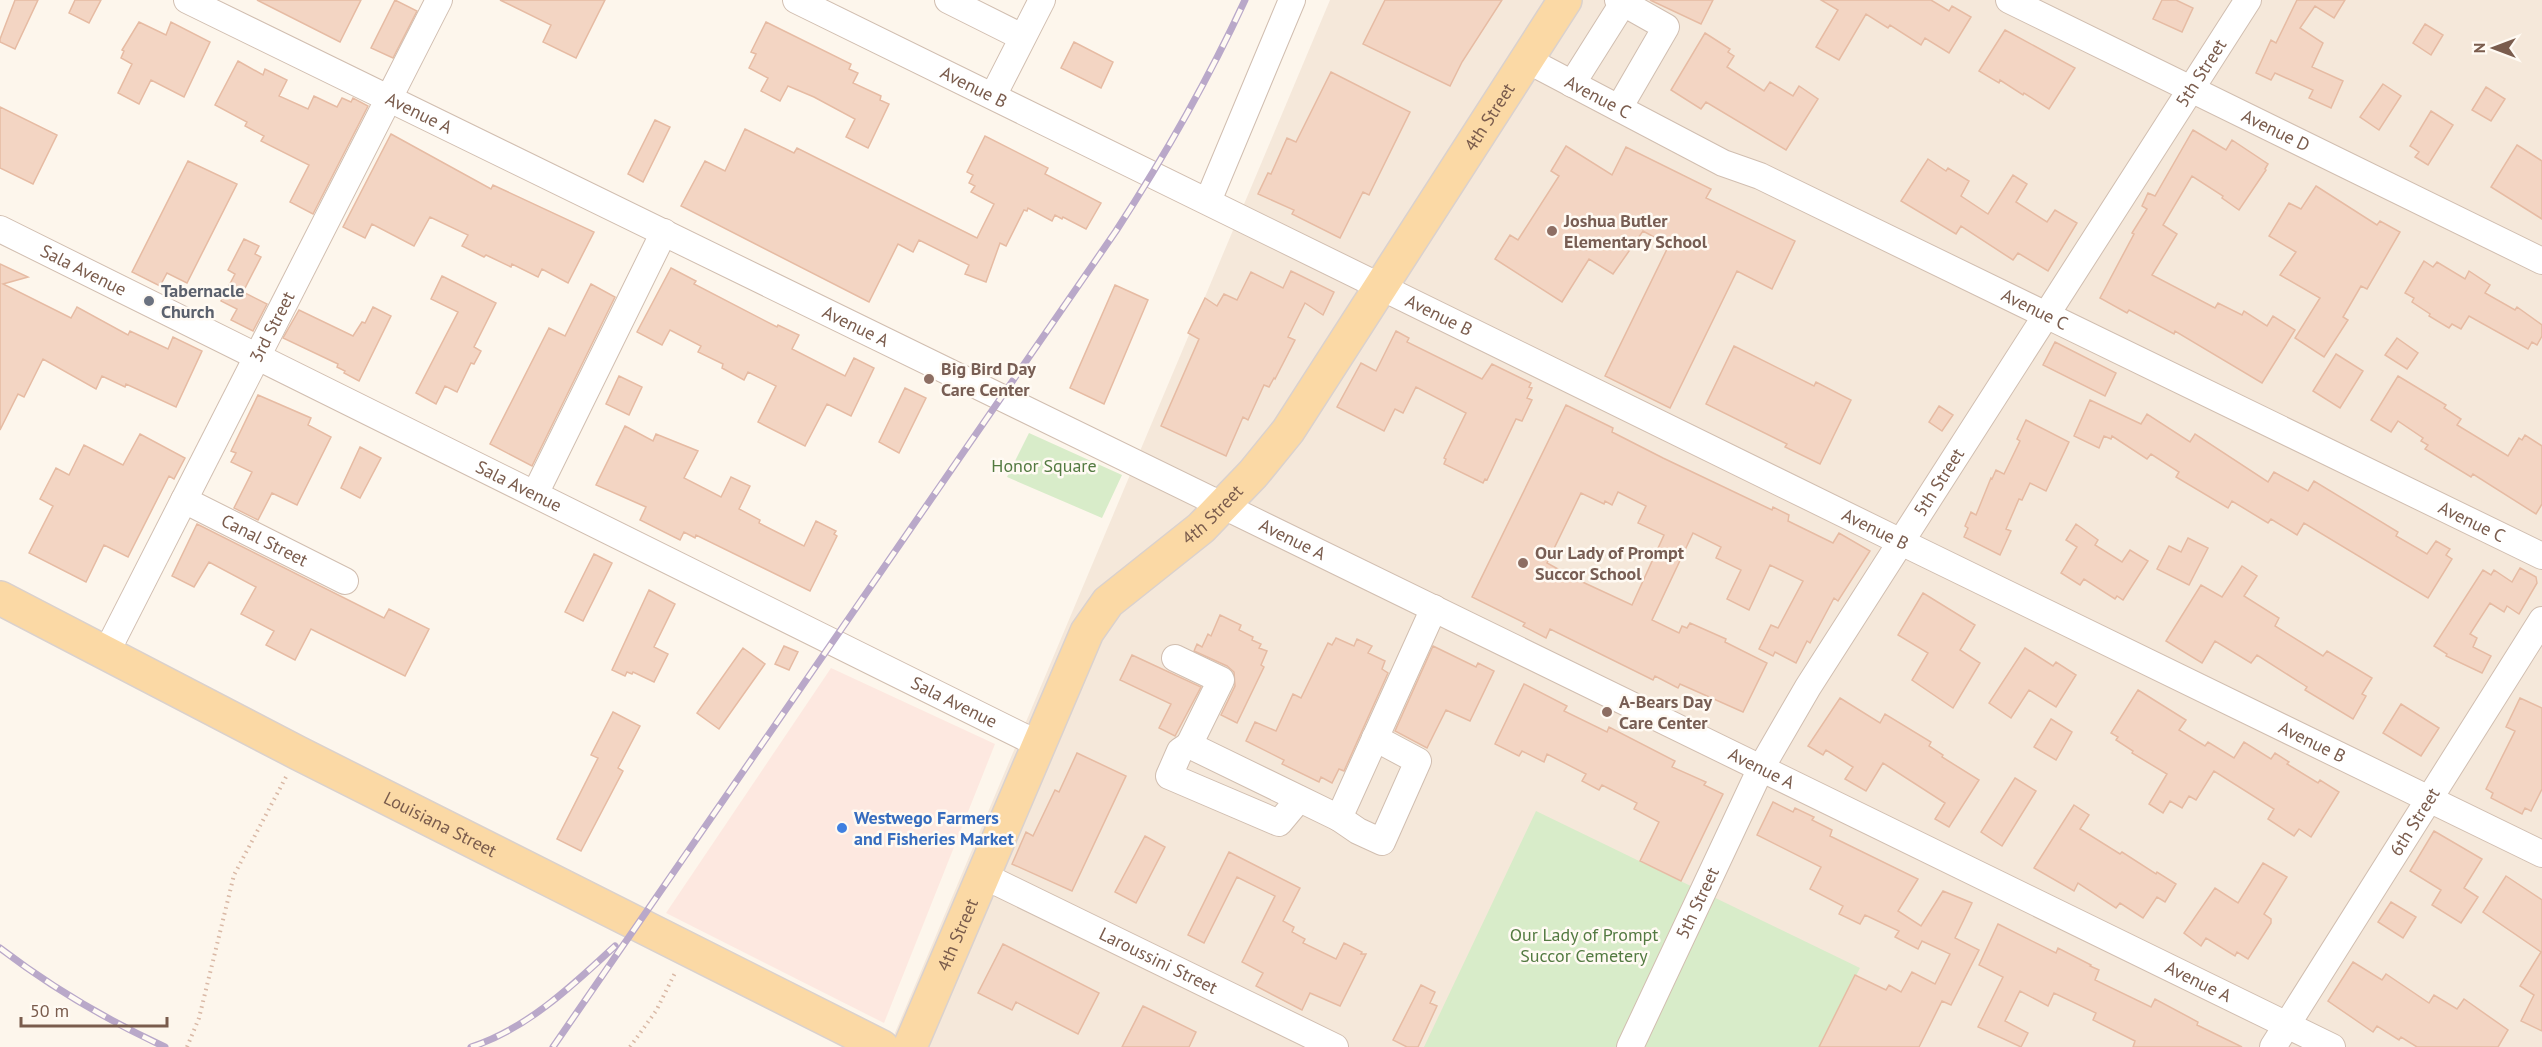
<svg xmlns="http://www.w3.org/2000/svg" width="2542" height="1047" viewBox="0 0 2542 1047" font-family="'PT Sans',sans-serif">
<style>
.residential{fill:#f5e8da}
.commercial{fill:#fde8e0}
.green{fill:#d8ecc9}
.building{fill:#f3d5c3;stroke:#e6bba3;stroke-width:1.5;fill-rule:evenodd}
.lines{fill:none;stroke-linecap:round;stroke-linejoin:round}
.minor-casing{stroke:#d1beb0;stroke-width:28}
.major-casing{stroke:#dad1cd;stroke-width:36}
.path{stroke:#d9b8a5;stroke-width:4;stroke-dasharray:1.5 4.5;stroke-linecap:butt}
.minor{stroke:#fff;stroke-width:26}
.major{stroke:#fbd9a5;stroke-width:33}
.rail-casing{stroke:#b9a8c9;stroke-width:7}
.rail{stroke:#fffaf3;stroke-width:4.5;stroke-dasharray:14;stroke-linecap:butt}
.education-dot{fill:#8d6e63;stroke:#fffaf3;stroke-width:2}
.worship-dot{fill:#6b7280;stroke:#fffaf3;stroke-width:2}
.shop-dot{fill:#3f7fe0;stroke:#fffaf3;stroke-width:2}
.labels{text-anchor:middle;stroke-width:5;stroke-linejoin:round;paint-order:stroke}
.street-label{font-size:18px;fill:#7a5c4d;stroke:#fffaf3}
.education-label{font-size:18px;font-weight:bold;fill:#785e54;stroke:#fffaf3;text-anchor:start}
.worship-label{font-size:18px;font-weight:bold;fill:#5b616d;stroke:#fffaf3;text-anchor:start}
.park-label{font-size:18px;fill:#537a41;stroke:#fffaf3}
.shop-label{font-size:18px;font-weight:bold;fill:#366cbe;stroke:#fffaf3;text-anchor:start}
</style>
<rect width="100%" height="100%" fill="#fdf6ec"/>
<path class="residential" d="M1330,0H2542V1047H889Z"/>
<path class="commercial" d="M831,668L995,744L884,1023L666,913Z"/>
<path class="green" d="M1029,433L1122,475L1102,518L1007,477Z
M1536,811L1860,968L1820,1047H1424Z"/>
<path class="building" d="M15,0H38L15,49L0,42V39Z
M75,0H101L89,23L69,13Z
M257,0H361L340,42Z
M395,0L417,11L393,58L371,48Z
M500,0H605L576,58L543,42L551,25Z
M1385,0H1502L1462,62L1450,86L1363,44Z
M1650,0H1713L1701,24Z
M1821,0H1931L1949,11L1952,6L1971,17L1949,53L1925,38L1921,45L1890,25L1888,28L1866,14L1839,60L1816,47L1838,10Z
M2162,0H2176L2193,8L2182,32L2153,19Z
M2297,0H2345L2334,18L2315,6L2300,28L2323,43L2312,67L2343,81L2331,108L2309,98L2313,90L2275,73L2271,80L2256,73L2271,40L2276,43Z
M139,22L166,35L171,22L210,42L184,97L151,80L139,104L118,93L132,64L121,58L124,51L122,50Z
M766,22L851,64L849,69L858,73L853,83L881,96L880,100L889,104L868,148L846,137L855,119L814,97L788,86L780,101L761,91L768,78L749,68L756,54L751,52Z
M2425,24L2443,35L2431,55L2413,43Z
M2005,30L2075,68L2049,109L2024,93L2023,95L2000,80L1999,83L1979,71Z
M1705,33L1730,49L1728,52L1734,56L1727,67L1764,91L1770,82L1793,96L1799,86L1818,99L1786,150L1706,102L1701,109L1671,90Z
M1074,42L1113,62L1101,88L1061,68Z
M238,61L263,75L265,69L287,80L279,96L308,109L314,96L337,107L342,98L351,102L353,98L368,106L313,214L290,202L309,165L261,141L264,136L245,126L247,122L215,105Z
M1331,72L1410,112L1369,195L1363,192L1340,238L1292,214L1294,210L1258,194L1268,173L1271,174L1287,138L1296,142Z
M2383,84L2401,96L2379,130L2360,117Z
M2486,87L2505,99L2491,121L2472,110Z
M0,107L57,135L33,184L0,168Z
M2431,111L2453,125L2428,165L2415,157L2419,152L2410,146Z
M655,120L670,127L643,182L628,174Z
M745,129L794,153L797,148L977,238L994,204L971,192L975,186L969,183L973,175L967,172L985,136L1048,168L1045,174L1101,203L1086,229L1063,217L1062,219L1055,215L1052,221L1028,208L1027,211L1024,210L1006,246L1000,243L986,282L965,274L969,265L919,240L913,252L898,244L869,302L681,206L705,161L725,171Z
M2193,130L2226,150L2232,140L2268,164L2265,169L2266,170L2239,210L2222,198L2223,196L2192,176L2163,225L2177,234L2152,275L2215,308L2218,303L2242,315L2244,311L2267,326L2273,316L2295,330L2262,383L2175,331L2174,334L2129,310L2127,313L2100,298L2134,234L2132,233L2147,209L2142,206L2148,193L2155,196Z
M391,134L491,189L493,185L594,232L568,283L542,269L538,277L512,264L511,267L486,255L484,257L462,246L468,235L430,217L414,246L372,224L365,238L343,227Z
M2517,145L2542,161V219L2491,187Z
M1566,146L1612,175L1626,147L1711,189L1706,198L1795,241L1772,289L1737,271L1670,408L1605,376L1669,245L1643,231L1613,274L1589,259L1562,302L1495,259L1510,235L1518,240L1559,176L1551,171Z
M1928,159L1946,171L1948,168L1969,181L1961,196L1988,214L2013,175L2027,184L2016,202L2047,222L2055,210L2077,223L2048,271L2018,253L2013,260L1961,226L1956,234L1901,201Z
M188,161L237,184L187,283L167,273L160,286L132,272Z
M2316,186L2377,225L2380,221L2400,232L2367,289L2361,286L2343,317L2348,320L2324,357L2295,338L2320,298L2280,275L2296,252L2269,236L2289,203L2301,209Z
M244,239L259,246L255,254L261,257L243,292L267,304L253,331L231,320L237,309L221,301L235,274L228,270Z
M2424,261L2433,267L2437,262L2465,279L2469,271L2490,285L2485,293L2515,310L2517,307L2542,325V336L2537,345L2532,342L2528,349L2469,316L2461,329L2452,324L2449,328L2429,316L2430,314L2412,302L2414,298L2405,293Z
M0,264L28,277L3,284L71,318L77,307L128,335L130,331L168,349L173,337L202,351L176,407L126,384L125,387L102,376L96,389L43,359L24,397L18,394L0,430Z
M671,268L696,281L694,284L777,327L778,325L799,335L792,349L845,376L854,358L874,368L851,416L827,404L805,446L758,422L776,386L748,372L744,380L722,368L723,364L698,352L701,346L670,330L662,345L637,332Z
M1291,271L1334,292L1323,315L1305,303L1288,337L1295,340L1275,379L1274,378L1269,387L1264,385L1248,420L1243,417L1226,456L1161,426L1199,339L1188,333L1205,298L1217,306L1224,294L1237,300L1251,272L1283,288Z
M442,276L496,303L474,347L481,351L474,364L471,363L457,392L445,386L436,404L416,393L458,312L431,299Z
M591,284L615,297L532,466L490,444L549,328L565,336Z
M1115,285L1148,300L1104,404L1070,388Z
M373,307L391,316L359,381L344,373L345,371L337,367L338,364L283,338L299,310L353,336L362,322L365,323Z
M1396,331L1409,338L1407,342L1482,379L1492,364L1531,383L1529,387L1532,388L1527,398L1532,400L1522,421L1516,419L1487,480L1485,479L1483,483L1444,464L1446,459L1444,458L1466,413L1416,387L1403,413L1395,409L1384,431L1337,407L1361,363L1376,371Z
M2397,338L2418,353L2407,369L2385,355Z
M2055,342L2116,373L2105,396L2043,365Z
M1734,346L1814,386L1816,382L1851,400L1820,464L1785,447L1787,444L1706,404Z
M2336,354L2363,371L2340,408L2313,391Z
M619,376L642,387L629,415L606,404Z
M2398,376L2446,405L2444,408L2461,419L2457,425L2508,456L2519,438L2522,440L2525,435L2542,446V504L2536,514L2473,474L2471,477L2425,449L2428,445L2421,441L2423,438L2398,421L2391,432L2371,420Z
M905,388L926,398L899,453L879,442Z
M258,395L311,418L308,425L331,437L297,505L272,493L258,520L234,508L252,472L231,462L236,453L231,451Z
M2090,400L2141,424L2147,414L2190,442L2195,434L2268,482L2274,472L2308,491L2314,481L2398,532L2396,536L2427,554L2436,541L2450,549L2446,555L2452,559L2428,598L2304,523L2297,535L2271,519L2268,523L2232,501L2228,508L2176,477L2179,472L2151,454L2147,459L2112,436L2111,439L2104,436L2099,448L2074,436Z
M1566,405L1613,428L1612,432L1663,458L1772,510L1773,507L1789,515L1788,521L1833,543L1839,533L1870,551L1838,601L1834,598L1810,643L1807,641L1796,663L1775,652L1773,656L1759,649L1771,625L1778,628L1803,581L1770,565L1749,610L1727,599L1741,570L1716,558L1721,547L1693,533L1652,620L1679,633L1682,626L1687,628L1690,623L1726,639L1725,642L1767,663L1743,712L1680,684L1678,688L1655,676L1653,680L1550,629L1546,638L1523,626L1525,623L1472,597ZM1618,492L1646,506L1638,523L1664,535L1632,605L1576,579L1547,563L1581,493L1604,504L1605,501L1612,505Z
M1939,406L1953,415L1942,431L1929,422Z
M2026,420L2069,442L2046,491L2030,483L2022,500L2019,499L2006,529L2011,531L2000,555L1964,537L1968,528L1965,526L1971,512L1976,515L1991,478L1992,479L1996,470L2004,474L2020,441L2017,439Z
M625,426L653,441L656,434L698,451L684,478L721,497L731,477L750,486L739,509L760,520L759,523L804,546L816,521L836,531L834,534L837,536L810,591L696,535L695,538L684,532L680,540L640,520L646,507L596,485Z
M140,434L185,458L174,479L169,476L128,557L104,545L86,582L29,553L53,506L40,499L56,468L69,475L84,445L123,465Z
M360,447L381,458L360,498L341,488Z
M197,524L384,618L389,609L429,629L405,676L311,629L295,660L266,645L274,631L241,614L256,587L209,562L194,587L172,576Z
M2076,524L2098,540L2095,545L2122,562L2130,550L2148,561L2123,600L2117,596L2115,599L2084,579L2080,585L2061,573L2077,547L2066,540Z
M2188,538L2208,548L2189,585L2157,569L2169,546L2181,552Z
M594,554L612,563L583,621L565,612Z
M2242,566L2257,576L2244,596L2279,618L2275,626L2323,656L2327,651L2372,678L2362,694L2366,696L2353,719L2305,690L2307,687L2304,685L2257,655L2251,663L2215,641L2202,663L2166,641L2201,585L2222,597Z
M2520,568L2536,577L2537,583L2519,614L2507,606L2504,612L2490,603L2470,634L2477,638L2473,647L2491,656L2482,673L2446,656L2447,654L2434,646L2483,570L2491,575L2494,570L2512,582Z
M649,590L675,604L654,647L668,654L654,682L633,672L632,674L627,672L625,676L612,670Z
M1923,593L1975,625L1960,650L1980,663L1953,708L1912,680L1928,653L1898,635Z
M1220,615L1241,625L1239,630L1253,637L1252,640L1261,644L1259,648L1267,651L1261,665L1264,667L1237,723L1221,715L1235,686L1234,672L1227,666L1194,651L1197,644L1202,647L1208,634L1211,636Z
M1336,638L1354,646L1357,639L1372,646L1368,653L1385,661L1382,669L1388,673L1344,771L1339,769L1332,783L1321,777L1319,782L1282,764L1284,760L1246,741L1255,722L1276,731L1293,694L1301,698L1328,643L1332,645Z
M784,646L798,652L789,670L775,664Z
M1433,646L1476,667L1478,663L1494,671L1470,721L1446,710L1427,748L1395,731Z
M743,648L765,664L719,729L697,713Z
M2025,648L2053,666L2056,662L2076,675L2056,707L2029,690L2011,718L1989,703Z
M1132,655L1201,687L1175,736L1159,728L1171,704L1120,680Z
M1524,684L1567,706L1564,711L1607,732L1609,727L1675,761L1672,767L1706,782L1704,785L1723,794L1681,881L1640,861L1659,822L1634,809L1637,803L1602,785L1599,790L1582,781L1586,774L1547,754L1544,762L1522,751L1519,756L1495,744Z
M2138,690L2186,720L2179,730L2205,746L2208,742L2234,758L2244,742L2271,759L2275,753L2289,762L2287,764L2318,783L2320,780L2339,792L2311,837L2299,829L2294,836L2268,819L2274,809L2214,771L2196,800L2189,796L2182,808L2170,801L2163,813L2149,804L2167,774L2132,753L2133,751L2116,740L2118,737L2111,733Z
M1840,698L1880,723L1885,714L1931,742L1929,746L1943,755L1942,757L1979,780L1949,827L1935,819L1945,803L1883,763L1866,791L1845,779L1853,767L1826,750L1823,755L1808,746Z
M2520,698L2542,708V789L2531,811L2525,808L2522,814L2491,798L2493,793L2486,789L2515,731L2506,727Z
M2401,704L2439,728L2421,756L2383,733Z
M613,712L640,726L618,768L623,771L581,851L557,839L598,758L591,755Z
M2051,719L2072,732L2056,760L2034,747Z
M1077,753L1126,776L1072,891L1012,864L1026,832L1033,836L1055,790L1059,792Z
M2015,778L2036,791L2002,846L1981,832Z
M1773,802L1793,812L1795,808L1814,817L1812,820L1832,830L1830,836L1918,879L1898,911L1921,926L1943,891L1972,903L1955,938L1979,950L1951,1005L1942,1001L1919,1047H1819L1855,975L1886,990L1889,985L1901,992L1912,972L1935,984L1950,954L1922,941L1918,949L1895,937L1899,931L1865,915L1860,924L1839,914L1843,906L1810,889L1821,867L1757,835Z
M2074,805L2089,815L2080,829L2120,854L2122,852L2156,874L2157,872L2176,884L2165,902L2157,897L2143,918L2120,903L2116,908L2078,883L2074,891L2034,868Z
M2434,831L2482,859L2464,888L2478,897L2461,923L2432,905L2441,890L2410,871Z
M1145,836L1165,847L1136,903L1115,892Z
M1229,852L1300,888L1283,921L1294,927L1292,932L1305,939L1303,943L1336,959L1344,943L1362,952L1361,954H1366L1340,1006L1310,993L1302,1010L1256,986L1263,973L1242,962L1275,896L1237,877L1204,943L1188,935Z
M2263,863L2287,877L2264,914L2271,919V923L2248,959L2237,952L2235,956L2206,938L2201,946L2184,933L2215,888L2238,903Z
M2506,876L2542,900V1031L2521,1021L2534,995L2520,986L2541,952L2483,912Z
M2391,902L2416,917L2403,938L2378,922Z
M1998,924L2056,953L2058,948L2091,965L2090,966L2099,970L2095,980L2151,1007L2155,999L2198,1022L2197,1025L2242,1047H2133L2135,1041L2093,1020L2096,1013L2054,993L2048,1006L2020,991L2005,1021L2028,1033L2021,1047L1978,1027L2003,977L1979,965Z
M1003,944L1099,993L1078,1034L1016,1002L1012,1010L978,993Z
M2353,962L2382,980L2386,974L2429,1003L2434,995L2457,1009L2464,999L2508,1030L2498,1047H2417L2401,1037L2399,1040L2377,1026L2373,1032L2328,1001Z
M1421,985L1435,992L1430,1003L1437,1006L1418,1047H1407L1393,1040Z
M1143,1006L1196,1032L1189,1047H1122Z"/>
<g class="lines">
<defs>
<g id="minor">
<path id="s1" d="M187,0L2332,1047"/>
<path id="s2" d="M796,0L1901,542L2542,854"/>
<path d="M948,0L1022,37"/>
<path d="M1618,0L1666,27L1619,108"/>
<path id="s3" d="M2009,0L2542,261"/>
<path id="s4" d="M1527,60L1723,163L1760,176L2542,556"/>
<path d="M1572,84L1623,3"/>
<path d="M993,96L1042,0"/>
<path d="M1208,201L1292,0"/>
<path id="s5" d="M0,229L1038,744"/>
<path d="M535,494L664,232"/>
<path id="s6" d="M184,500L345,581"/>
<path id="s7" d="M106,653L439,0"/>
<path d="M1175,658L1221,680L1189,745L1339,818L1434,608"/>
<path d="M1189,745L1180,751L1169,776L1279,823L1299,799"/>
<path d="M1339,818L1358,831L1382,842L1418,761L1375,738"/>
<path id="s8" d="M982,875L1335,1047"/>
<path id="s9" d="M1630,1047L1761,768L1808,687L2248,0"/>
<path id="s10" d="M2273,1047L2542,620"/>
</g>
<g id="major">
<path id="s11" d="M0,598L298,753L882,1047"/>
<path id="s12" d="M910,1047L1087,632L1108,602L1201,528L1253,474L1288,431L1565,0"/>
</g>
</defs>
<use href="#minor" class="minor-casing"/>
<use href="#major" class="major-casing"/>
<path class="path" d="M187,1047L199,1018L234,875L287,775
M630,1047L656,1011L676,971"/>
<use href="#minor" class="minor"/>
<use href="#major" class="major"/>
<defs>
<path id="rail" d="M0,948C51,987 107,1020 165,1047
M471,1047C527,1029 573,985 615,946
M553,1047L1116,231C1164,157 1208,80 1245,0"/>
</defs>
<use href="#rail" class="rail-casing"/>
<use href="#rail" class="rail"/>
</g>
<g class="education-dot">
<circle cx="1552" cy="231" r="6"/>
<circle cx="929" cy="379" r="6"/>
<circle cx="1523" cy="563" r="6"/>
<circle cx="1607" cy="712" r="6"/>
</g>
<circle class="worship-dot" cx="149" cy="301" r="6"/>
<circle class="shop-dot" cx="842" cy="828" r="6"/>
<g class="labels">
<g class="street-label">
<text dy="6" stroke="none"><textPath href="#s9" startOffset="1131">5th Street</textPath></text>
<text dy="6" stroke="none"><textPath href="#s2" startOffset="198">Avenue B</textPath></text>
<text dy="6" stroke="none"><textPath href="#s4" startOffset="80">Avenue C</textPath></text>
<text dy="6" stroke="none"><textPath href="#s1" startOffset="258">Avenue A</textPath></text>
<text dy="6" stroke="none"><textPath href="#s12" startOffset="1110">4th Street</textPath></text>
<text dy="6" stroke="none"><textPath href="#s3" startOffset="297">Avenue D</textPath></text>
<text dy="6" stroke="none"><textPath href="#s5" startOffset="93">Sala Avenue</textPath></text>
<text dy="6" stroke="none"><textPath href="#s4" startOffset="566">Avenue C</textPath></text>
<text dy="6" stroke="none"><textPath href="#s2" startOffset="716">Avenue B</textPath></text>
<text dy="6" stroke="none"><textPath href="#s1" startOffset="744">Avenue A</textPath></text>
<text dy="6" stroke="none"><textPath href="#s7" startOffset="366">3rd Street</textPath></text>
<text dy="6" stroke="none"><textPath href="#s9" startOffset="645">5th Street</textPath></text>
<text dy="6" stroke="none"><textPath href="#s5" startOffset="579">Sala Avenue</textPath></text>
<text dy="6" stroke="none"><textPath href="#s12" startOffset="624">4th Street</textPath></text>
<text dy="6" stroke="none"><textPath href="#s4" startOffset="1052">Avenue C</textPath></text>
<text dy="6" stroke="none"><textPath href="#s2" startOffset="1202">Avenue B</textPath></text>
<text dy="6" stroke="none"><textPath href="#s1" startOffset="1230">Avenue A</textPath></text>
<text dy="6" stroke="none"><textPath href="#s6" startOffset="90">Canal Street</textPath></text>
<text dy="6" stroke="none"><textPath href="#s5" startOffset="1065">Sala Avenue</textPath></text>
<text dy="6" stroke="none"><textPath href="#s2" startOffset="1688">Avenue B</textPath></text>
<text dy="6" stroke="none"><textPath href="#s1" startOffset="1752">Avenue A</textPath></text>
<text dy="6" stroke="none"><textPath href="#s10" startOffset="266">6th Street</textPath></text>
<text dy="6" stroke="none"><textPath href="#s11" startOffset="495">Louisiana Street</textPath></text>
<text dy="6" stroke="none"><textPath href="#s9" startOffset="159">5th Street</textPath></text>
<text dy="6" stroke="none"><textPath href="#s12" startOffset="122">4th Street</textPath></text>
<text dy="6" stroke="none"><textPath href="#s8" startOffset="196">Laroussini Street</textPath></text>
<text dy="6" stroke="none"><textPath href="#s1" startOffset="2238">Avenue A</textPath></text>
</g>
<g class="education-label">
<text x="1564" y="227">Joshua Butler<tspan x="1564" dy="21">Elementary School</tspan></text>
<text x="941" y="375">Big Bird Day<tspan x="941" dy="21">Care Center</tspan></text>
<text x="1535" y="559">Our Lady of Prompt<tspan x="1535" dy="21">Succor School</tspan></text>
<text x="1619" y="708">A-Bears Day<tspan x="1619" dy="21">Care Center</tspan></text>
</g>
<g class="worship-label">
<text x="161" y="297">Tabernacle<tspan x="161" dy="21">Church</tspan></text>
</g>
<g class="park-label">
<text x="1044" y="472">Honor Square</text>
<text x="1584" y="941">Our Lady of Prompt<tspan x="1584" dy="21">Succor Cemetery</tspan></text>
</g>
<g class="shop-label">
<text x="854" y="824">Westwego Farmers<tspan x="854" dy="21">and Fisheries Market</tspan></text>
</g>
</g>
<g transform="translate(2494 48) rotate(270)" stroke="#fffaf3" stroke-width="4.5" paint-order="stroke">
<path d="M0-4.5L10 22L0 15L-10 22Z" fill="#7a5c4d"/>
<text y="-9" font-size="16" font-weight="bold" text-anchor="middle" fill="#7a5c4d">N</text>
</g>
<path d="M21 1017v9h146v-9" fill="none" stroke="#7a5c4d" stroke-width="3"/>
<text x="30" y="1017" font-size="18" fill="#7a5c4d" stroke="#fffaf3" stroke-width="4.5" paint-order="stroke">50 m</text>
</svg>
